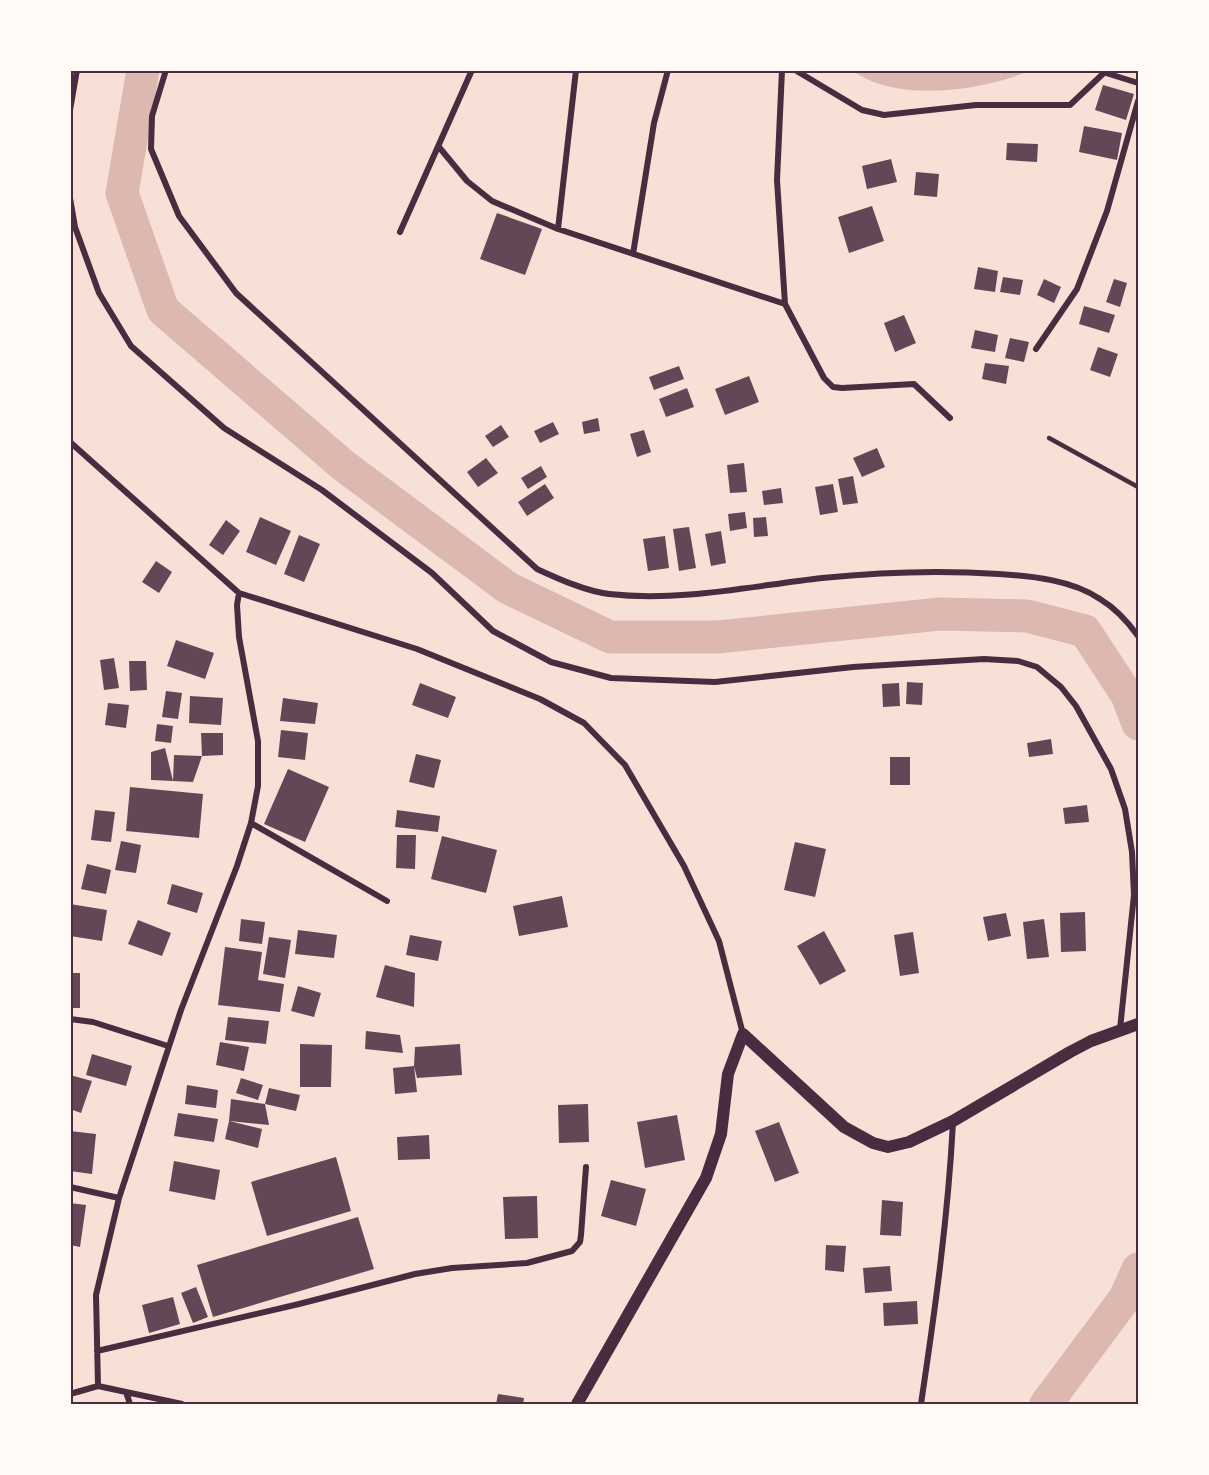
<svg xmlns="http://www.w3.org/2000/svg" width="1209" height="1475" viewBox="0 0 1209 1475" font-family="Jost,sans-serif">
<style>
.water{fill:#dcb8b0}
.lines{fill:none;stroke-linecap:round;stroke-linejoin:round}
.river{stroke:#dcb8b0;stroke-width:33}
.building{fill:#644757}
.service{stroke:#4a2c40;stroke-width:4.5}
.minor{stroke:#4a2c40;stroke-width:6}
.secondary{stroke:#4a2c40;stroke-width:12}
.neatline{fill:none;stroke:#4a2c40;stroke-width:2}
</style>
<rect width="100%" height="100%" fill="#f7e1d7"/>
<path class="water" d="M853,71V70L1029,71C982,91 897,103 853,71Z"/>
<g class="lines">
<path class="river" d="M143,70L122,193L163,310L344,466L508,588L610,637H718L940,614L1027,616L1085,631L1127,695L1138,724
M1046,1404L1125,1298L1138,1269"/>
</g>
<path class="building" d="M1103,85L1134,94L1126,120L1095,110Z
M1084,126L1122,133L1117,160L1079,152Z
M1007,143L1038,144L1037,162L1006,160Z
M891,159L897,182L867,189L862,166Z
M916,172L939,174L937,197L914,195Z
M872,206L884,241L849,253L838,217Z
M497,213L542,229L525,275L480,259Z
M978,267L998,271L995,292L974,289Z
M1003,277L1023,280L1020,295L1000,292Z
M1044,279L1061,287L1054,303L1037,295Z
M1114,279L1127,283L1120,307L1106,302Z
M1084,306L1115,315L1109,333L1079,324Z
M904,315L916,343L895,352L884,323Z
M975,330L998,335L995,352L971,348Z
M1010,338L1029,342L1024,362L1005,358Z
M1098,347L1118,354L1110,377L1090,370Z
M985,363L1009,366L1006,384L982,379Z
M679,366L684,379L654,390L649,377Z
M749,376L759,402L725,415L715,389Z
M687,388L694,407L666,417L659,399Z
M598,418L600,431L584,434L582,422Z
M553,422L559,434L540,443L534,431Z
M501,425L509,437L493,447L485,436Z
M644,430L651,452L637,457L630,434Z
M877,448L885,467L862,477L853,458Z
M486,458L498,473L478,487L467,472Z
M744,463L747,492L730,493L727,465Z
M541,466L547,477L528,489L521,478Z
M853,476L858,503L843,505L838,479Z
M545,484L554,498L527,516L518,502Z
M833,484L838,512L820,515L815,487Z
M781,488L783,503L764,505L762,491Z
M745,512L747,528L730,531L728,514Z
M260,517L291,531L276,565L246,552Z
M766,517L768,536L754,537L753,518Z
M226,520L240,531L223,555L209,545Z
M689,527L696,568L679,571L673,529Z
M721,531L726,563L711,566L705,534Z
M299,535L320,544L304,582L284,574Z
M665,536L669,568L648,571L643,539Z
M156,561L172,572L159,593L142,582Z
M176,640L214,653L205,679L167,666Z
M114,658L119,688L104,690L100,660Z
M129,661H146L147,690L130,691Z
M907,682L923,683L922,705L906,704Z
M420,683L456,697L448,718L412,705Z
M899,683L900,706L883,707L882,684Z
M166,691L182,693L178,719L162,717Z
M190,696L223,698L221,725L189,723Z
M283,698L318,703L315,724L280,721Z
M108,703L129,705L126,728L105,725Z
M157,724L173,726L171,743L155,741Z
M281,730L308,733L305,760L278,757Z
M201,733H223V755L202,756Z
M1051,739L1053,754L1029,757L1027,743Z
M165,748L173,781L174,755L202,756L193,782L173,781L151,780V752Z
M416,754L441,760L434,788L409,782Z
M890,757H910V785H890Z
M288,769L329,787L305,842L264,824Z
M130,787L203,794L199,838L126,831Z
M1087,805L1089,822L1065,824L1063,808Z
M95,810L115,812L111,842L91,840Z
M397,810L440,816L438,832L395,827Z
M397,835H416L415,869L396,868Z
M442,836L497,850L486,893L431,879Z
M121,841L141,845L136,873L115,870Z
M795,842L826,849L815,897L784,890Z
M87,864L111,870L106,894L81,889Z
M172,884L203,893L197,913L167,904Z
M562,896L568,927L519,936L513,906Z
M70,904L107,910L102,941L70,936Z
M1085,912L1086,951L1061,952L1060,913Z
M1006,913L1011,936L988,941L983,917Z
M241,919L265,922L262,944L239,941Z
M1044,919L1049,957L1027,959L1023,922Z
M138,920L171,933L162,956L128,944Z
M298,930L337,935L334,958L295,954Z
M824,931L846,971L820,985L797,946Z
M913,932L919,973L900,976L894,935Z
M410,935L442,941L438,961L406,955Z
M269,937L291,940L285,978L263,974Z
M225,947L262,952L258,980L284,984L280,1012L218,1005Z
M385,965L415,973L414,1007L376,997Z
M70,973H80V1008H70Z
M298,986L321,993L314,1017L291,1011Z
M228,1017L269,1021L266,1044L225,1040Z
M366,1031L400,1035L403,1053L365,1049Z
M220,1042L249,1047L244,1071L216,1065Z
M300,1044L332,1045L331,1087H300Z
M460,1044L462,1075L417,1078L414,1066L417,1092L395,1094L393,1068L414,1066L415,1047Z
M92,1054L132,1066L126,1086L86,1075Z
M70,1075L92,1081L81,1113L70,1109Z
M241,1078L263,1085L258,1100L236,1093Z
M187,1085L218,1090L216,1108L185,1104Z
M269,1088L300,1095L296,1111L265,1104L269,1125L229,1121L231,1099L265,1104Z
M588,1104L589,1142L559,1143L558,1105Z
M178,1113L218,1119L214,1142L174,1136Z
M677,1115L685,1160L645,1168L637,1122Z
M229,1121L262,1129L258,1148L225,1139Z
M779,1122L799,1173L775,1182L755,1131Z
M70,1131L96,1134L92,1174L70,1171Z
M429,1135L430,1159L398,1160L397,1137Z
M336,1157L351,1211L267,1236L251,1182Z
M174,1161L220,1170L215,1200L169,1191Z
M611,1180L646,1189L636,1226L601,1216Z
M537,1196L538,1238L505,1239L503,1197Z
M882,1200L903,1202L901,1236L880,1235Z
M70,1203L86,1205L80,1247L70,1245Z
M358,1217L374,1269L213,1317L197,1265Z
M826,1245L846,1246L844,1272L825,1270Z
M890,1266L892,1291L865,1293L863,1268Z
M196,1287L208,1317L193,1323L181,1293Z
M173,1297L180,1324L149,1333L142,1305Z
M917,1301L918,1324L884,1326L883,1303Z
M498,1394L524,1398L523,1404H496Z"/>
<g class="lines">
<path class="service" d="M1049,438L1138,487"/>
<path class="minor" d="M166,70L152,116L151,149L179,216L236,293L537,569C559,579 585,591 609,594C680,602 752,586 822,578C881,572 940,570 999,574C1032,576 1072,580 1100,599C1115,608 1128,622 1138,636
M782,70L777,180L785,304L824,378L833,387L842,388L914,384L950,418
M795,70L862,110L884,115L976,105H1070L1107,70
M1106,73L1138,83
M70,110L77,70
M439,147L467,181L492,201L558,229L785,304
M70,198L75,227L99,293L131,346L224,428L322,490L432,573L493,631L551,662L611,678L715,682L853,667L984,659L1018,661L1037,667L1061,687L1076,706L1111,769L1125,809L1132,852L1134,895L1120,1029
M558,229L576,70
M400,232L472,70
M633,254L654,123L668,70
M1036,349L1077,289L1107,211L1138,101
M70,442L239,593L417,649L540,699L584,723L625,765L684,866L719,941L743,1034
M251,823L387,901
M70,1019L93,1022L168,1046
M70,1187L119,1198
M97,1351L299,1304L415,1274L452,1268L527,1263L572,1251L580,1242L581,1235L586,1167
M98,1386L96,1295L119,1198L181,1010L237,866L251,823L258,786V741L239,637L237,605L239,593
M126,1392L130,1404
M70,1394L98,1386L182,1404
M921,1404C935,1310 948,1218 953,1122"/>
<path class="secondary" d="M577,1404L706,1178L721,1134L728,1074L743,1034L844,1127L873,1143L888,1147L909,1142L953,1121L1070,1052L1091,1041L1138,1024"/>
</g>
<rect width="1209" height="1475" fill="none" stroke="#fffaf5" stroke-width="144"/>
<rect x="72" y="72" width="1065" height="1331" class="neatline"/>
</svg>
